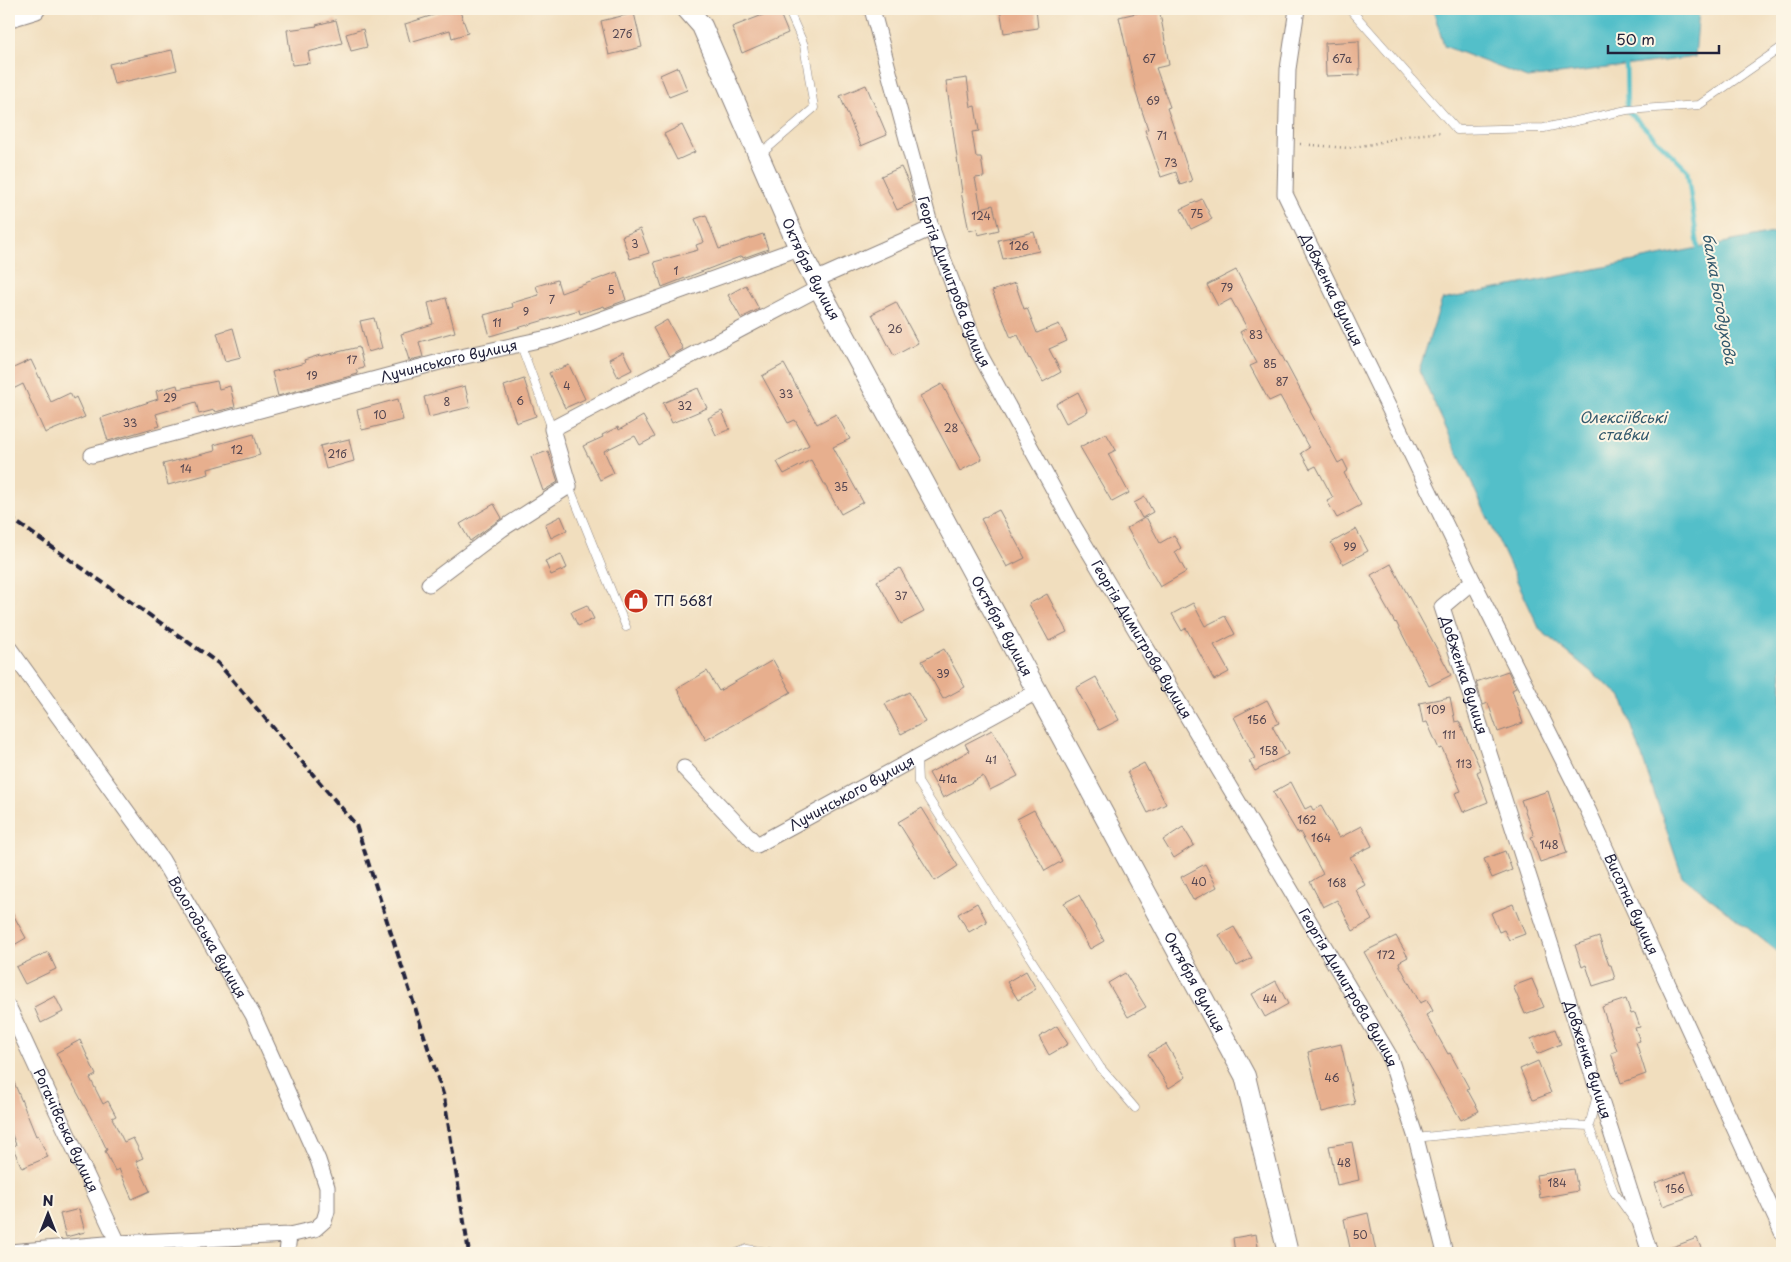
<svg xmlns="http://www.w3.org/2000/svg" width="1791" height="1262" viewBox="0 0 1791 1262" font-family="'Playpen Sans',sans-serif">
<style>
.water{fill:#52bfc9;stroke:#3a7082}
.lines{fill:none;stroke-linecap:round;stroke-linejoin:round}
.stream{stroke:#52bfc9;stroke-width:4.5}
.building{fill:#e7af8e}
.service-casing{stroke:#8a807c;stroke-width:9}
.minor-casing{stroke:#8a807c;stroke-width:17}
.tertiary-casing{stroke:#8a807c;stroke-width:22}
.path{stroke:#8a807c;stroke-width:2.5;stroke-dasharray:1 4;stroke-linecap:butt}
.service{stroke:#fff;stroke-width:8}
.minor{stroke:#fff;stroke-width:15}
.tertiary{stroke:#fff;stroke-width:20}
.rail{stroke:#22223b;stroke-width:4;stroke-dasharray:8 4;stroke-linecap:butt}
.labels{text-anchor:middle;stroke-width:4;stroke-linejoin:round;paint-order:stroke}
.number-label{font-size:11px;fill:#534550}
.street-label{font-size:14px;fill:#22223b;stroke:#fcf5e5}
.poi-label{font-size:14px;fill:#22223b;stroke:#fcf5e5;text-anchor:start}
.water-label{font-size:15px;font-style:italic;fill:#33596d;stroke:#fcf5e5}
</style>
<rect width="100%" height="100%" fill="#fcf5e5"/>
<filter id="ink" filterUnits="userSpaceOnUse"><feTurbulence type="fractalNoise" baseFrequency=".02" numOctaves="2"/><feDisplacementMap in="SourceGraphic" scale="10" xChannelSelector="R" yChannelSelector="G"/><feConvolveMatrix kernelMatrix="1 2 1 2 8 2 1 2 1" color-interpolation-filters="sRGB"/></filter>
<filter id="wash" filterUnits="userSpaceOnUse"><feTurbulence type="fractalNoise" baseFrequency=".0096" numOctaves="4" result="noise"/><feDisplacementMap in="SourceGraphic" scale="20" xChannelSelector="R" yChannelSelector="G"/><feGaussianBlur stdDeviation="1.12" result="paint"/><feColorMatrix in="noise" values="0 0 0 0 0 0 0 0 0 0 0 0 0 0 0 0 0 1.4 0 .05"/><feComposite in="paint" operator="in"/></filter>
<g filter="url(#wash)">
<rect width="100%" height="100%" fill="#f1debe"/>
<path class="water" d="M1433,9H1699L1695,57L1527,78L1444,46Z
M1782,231V955L1682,876L1622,697L1540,630L1419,370L1442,300Z"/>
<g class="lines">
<path class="stream" d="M1626,61L1627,110L1687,170L1699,253"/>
</g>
<g id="blocks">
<path class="building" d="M442,9H459L468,33L452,38L450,30L410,42L405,24L443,12Z
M778,9L788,33L742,53L732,27Z
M1000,9H1036L1038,28L1004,33Z
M1144,9H1159L1163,29L1169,65L1156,68L1170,107L1167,108L1192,181L1180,185L1176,172L1161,177L1145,130L1148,129L1137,96L1119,17L1145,11Z
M634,13L642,47L609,55L601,21Z
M336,20L342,43L308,52L310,63L292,65L287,30L317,26L316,25Z
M363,29L367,47L351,51L346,34Z
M1359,41L1360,75L1326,76L1325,43Z
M172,50L177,70L114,84L109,64Z
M678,67L687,90L669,97L660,75Z
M967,78L971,107L975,106L979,131L972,132L976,157H981L984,177L975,178L981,208L993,205L999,230L978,235L977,229L969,231L961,192H962L946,81Z
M866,85L887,135L861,146L840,96Z
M682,125L695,152L677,160L664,134Z
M901,167L909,184L914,202L897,210L881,176Z
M1202,199L1212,219L1191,229L1181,209Z
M706,215L719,249L763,234L768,249L743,258L742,256L662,287L654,262L698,250L696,245L704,242L695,219Z
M640,229L649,253L630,259L622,236Z
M1034,232L1039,251L1003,259L998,240Z
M1236,270L1311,410L1310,411L1338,463L1343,460L1348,470L1344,473L1361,505L1337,518L1327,501L1333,498L1316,466L1310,469L1301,453L1309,448L1280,396L1269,401L1250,366L1257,363L1240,332L1247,328L1231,299L1218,306L1207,285Z
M617,272L626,300L605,308L604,306L580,314L579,310L490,336L484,315L513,307L512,303L539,295L536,286L557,280L561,293Z
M1015,283L1024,309L1027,308L1037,333L1059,324L1067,341L1049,349L1061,372L1043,382L1030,358L1029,359L1018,335L1011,338L992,291Z
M746,285L759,309L741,318L728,295Z
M446,298L455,332L419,342L423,357L409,360L401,334L433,324L428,303Z
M896,302L918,343L894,356L872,314Z
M374,318L382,348L368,352L360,321Z
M667,320L683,349L669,357L653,328Z
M233,328L241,357L225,361L217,333Z
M359,347L364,368L356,370L358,374L278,396L272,372L305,363L304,360L320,355L321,356Z
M623,352L632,370L618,377L609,359Z
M31,360L51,402L70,393L73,399L76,397L85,417L45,433L23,384L9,391V370Z
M784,364L817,424L836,414L850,439L833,447L863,502L841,514L811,460L784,474L777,462L809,445L795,420L788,423L762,376Z
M569,365L585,399L565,408L549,373Z
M524,379L536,416L516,423L504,386Z
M217,381L219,389L230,386L235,407L215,412L214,410L199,414L196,402L156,414L160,426L108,441L101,418L158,399L156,391L177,385L178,389Z
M942,384L982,459L960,471L920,396Z
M465,386L470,407L429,417L424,397Z
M698,388L707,408L672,423L663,403Z
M1078,392L1088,412L1066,423L1056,404Z
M398,399L403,420L362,430L357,410Z
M722,411L730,429L716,435L708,418Z
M643,416L655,437L640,445L635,436L604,451L614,473L600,480L583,446L603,437L602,435L618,427L619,430Z
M1106,433L1116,450L1108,454L1129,493L1112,502L1080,447Z
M254,434L260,455L208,469L209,474L168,485L163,464L215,451L214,445Z
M349,439L354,461L326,469L320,446Z
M548,451L558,482L543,491L531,457Z
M1145,497L1153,512L1142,518L1134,503Z
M494,504L502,518L470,541L460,524Z
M999,510L1025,558L1007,567L981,519Z
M561,516L567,530L551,538L545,524Z
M1146,517L1160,543L1174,535L1181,548L1175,552L1186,572L1160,587L1127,528Z
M1356,529L1368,551L1343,564L1331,543Z
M561,554L567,568L551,575L545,561Z
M1391,564L1451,675L1429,686L1396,622L1395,623L1382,600L1384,599L1371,575Z
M900,568L924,612L901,624L877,581Z
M1047,594L1067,632L1049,641L1029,604Z
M1193,603L1205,626L1225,616L1235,634L1214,645L1229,672L1214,680L1186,628L1182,631L1172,614Z
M587,605L594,619L578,626L571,612Z
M944,649L965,687L943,699L922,661Z
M773,660L791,692L706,740L677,689L707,671L719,691Z
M1508,671L1516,688L1512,690L1523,723L1498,732L1488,703L1483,705L1476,682Z
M1096,677L1119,720L1099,730L1076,688Z
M909,692L925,722L901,734L885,704Z
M1450,697L1455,722L1459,721L1481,770L1477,772L1488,802L1463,812L1455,793L1461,791L1442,748L1439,749L1427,722L1423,723L1419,703Z
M1267,700L1279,723L1272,726L1288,754L1255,771L1249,761L1255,758L1234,717Z
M992,730L1018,776L990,790L983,776L943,798L929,773L969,751L965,744Z
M1144,763L1166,804L1148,813L1127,772Z
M1291,782L1305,809L1311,806L1313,810L1321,806L1339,838L1362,826L1372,846L1350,857L1365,885L1356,890L1372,920L1353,931L1337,900L1323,907L1310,882L1323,874L1300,832L1298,834L1273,792Z
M1548,791L1567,853L1540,862L1531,837L1534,836L1521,800Z
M922,808L958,866L935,881L898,822Z
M1034,810L1062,861L1045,871L1017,819Z
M1183,827L1194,845L1174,858L1163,840Z
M1505,851L1512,870L1492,878L1484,859Z
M1205,864L1217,887L1193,900L1181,877Z
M1079,895L1104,941L1090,949L1064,903Z
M977,903L987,922L969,932L958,914Z
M1513,904L1525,934L1509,940L1504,930L1499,932L1491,913Z
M9,907L26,938L9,948Z
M1234,927L1252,958L1237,966L1219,935Z
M1396,936L1408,957L1399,962L1400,966L1420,1003L1427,1000L1433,1011L1426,1015L1448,1054L1450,1053L1469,1088L1467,1089L1479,1111L1461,1120L1391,1001L1364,952Z
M1599,937L1609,965H1611L1615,979L1593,986L1586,965L1582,967L1575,945Z
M48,952L56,969L25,984L16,967Z
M1026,971L1036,989L1018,1000L1007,982Z
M1125,973L1146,1007L1128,1017L1108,983Z
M1532,979L1544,1007L1525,1014L1513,986Z
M1276,981L1288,1004L1265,1017L1252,994Z
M55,996L63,1012L41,1023L34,1007Z
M1626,999L1631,1014L1635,1013L1640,1027L1635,1028L1640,1041L1636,1042L1646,1074L1621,1083L1611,1053L1617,1051L1602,1007Z
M1057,1026L1068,1044L1049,1055L1039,1037Z
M1555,1029L1561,1044L1537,1054L1531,1039Z
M80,1040L96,1075L90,1078L103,1104L108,1101L116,1116L112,1118L124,1142L133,1138L143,1158L136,1161L150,1191L132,1199L119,1169L115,1171L105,1151L107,1150L98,1131L56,1053Z
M1166,1044L1186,1077L1169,1088L1148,1054Z
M1341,1044L1355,1104L1322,1112L1308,1052Z
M1538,1061L1551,1093L1533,1100L1520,1069Z
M9,1070L36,1136L38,1135L48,1157L22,1168L12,1146L16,1145L9,1127Z
M1352,1142L1359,1180L1337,1185L1329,1146Z
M1574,1169L1578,1191L1540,1198L1536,1175Z
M1686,1172L1694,1195L1663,1206L1655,1183Z
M79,1209L85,1232L66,1237L60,1214Z
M1368,1213L1376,1252L1351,1253L1344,1219Z
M1256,1234L1259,1253H1235L1233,1238Z
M1697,1238L1703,1253H1659V1252Z"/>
</g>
</g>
<g filter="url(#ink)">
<use href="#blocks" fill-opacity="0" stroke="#8a807c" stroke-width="1"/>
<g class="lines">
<defs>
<path id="service" d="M1350,9L1457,130L1544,128L1627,110L1699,105L1782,47
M760,155L814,108L804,45L788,9
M520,343L552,429
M569,486L626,627
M917,759L918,782L1100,1067L1135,1108
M1589,1126L1614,1192L1635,1221
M1416,1138L1541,1124L1589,1126L1597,1095
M737,1253L747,1249L775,1253"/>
<g id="minor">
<path id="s1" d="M872,9L930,224L978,351L1072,523L1389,1055L1416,1138L1445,1253"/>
<path id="s2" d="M1297,9L1288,69L1285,194L1473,581L1442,607L1650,1253"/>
<path d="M815,280L932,228"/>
<path id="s3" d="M92,455L447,360L552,337L799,248"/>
<path id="s4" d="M1473,581L1588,810L1782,1232"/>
<path d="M429,584L502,529L569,486L552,429L819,288"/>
<path id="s5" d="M9,648L162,860L253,1015L318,1160L327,1187V1211L324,1221L315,1229L289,1235L118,1243L9,1252"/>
<path id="s6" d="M684,768L757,845L1038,691"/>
<path id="s7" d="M9,1008L118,1243L120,1253"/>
<path d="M287,1253L289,1235"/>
</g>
<g id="tertiary">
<path id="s8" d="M687,9L702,26L799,248L819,288L1245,1076L1288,1253"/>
<path d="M9,17L35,9"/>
</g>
</defs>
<use href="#service" class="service-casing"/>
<use href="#minor" class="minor-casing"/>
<use href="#tertiary" class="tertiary-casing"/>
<path class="path" d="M1300,144L1348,148L1372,144L1405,136L1443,132"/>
<use href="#service" class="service"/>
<use href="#minor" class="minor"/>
<use href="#tertiary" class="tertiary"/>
<path class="rail" d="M9,517L218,663L356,825L444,1097L469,1253"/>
</g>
</g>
<defs>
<symbol id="shop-disc" viewBox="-11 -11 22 22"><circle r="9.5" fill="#c8321e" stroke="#fcf5e5"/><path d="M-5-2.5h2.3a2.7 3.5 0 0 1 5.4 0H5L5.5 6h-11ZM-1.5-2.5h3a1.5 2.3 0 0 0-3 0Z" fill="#fff"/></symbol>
</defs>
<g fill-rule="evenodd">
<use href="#shop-disc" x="622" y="587" width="28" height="28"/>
</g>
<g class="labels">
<g class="number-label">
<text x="622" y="38">27б</text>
<text x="1149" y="63">67</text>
<text x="1342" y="63">67а</text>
<text x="1153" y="105">69</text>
<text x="1162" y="140">71</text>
<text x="1171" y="167">73</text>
<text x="1197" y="218">75</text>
<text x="981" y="220">124</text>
<text x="635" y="248">3</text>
<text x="1019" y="250">126</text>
<text x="676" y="275">1</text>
<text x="1227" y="292">79</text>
<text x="611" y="294">5</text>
<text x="552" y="304">7</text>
<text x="526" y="316">9</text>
<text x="497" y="327">11</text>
<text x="895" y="333">26</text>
<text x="1256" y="339">83</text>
<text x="352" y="364">17</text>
<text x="1270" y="368">85</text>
<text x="312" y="380">19</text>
<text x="1282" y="386">87</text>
<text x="567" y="390">4</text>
<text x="786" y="398">33</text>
<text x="170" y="402">29</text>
<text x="520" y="405">6</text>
<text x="447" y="406">8</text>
<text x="685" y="410">32</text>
<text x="380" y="419">10</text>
<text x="130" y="427">33</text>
<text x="951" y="432">28</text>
<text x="237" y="454">12</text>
<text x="337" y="458">21б</text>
<text x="186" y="473">14</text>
<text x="841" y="491">35</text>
<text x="1350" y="551">99</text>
<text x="901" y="600">37</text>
<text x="943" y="678">39</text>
<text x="1436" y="714">109</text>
<text x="1257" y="724">156</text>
<text x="1449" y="739">111</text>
<text x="1269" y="755">158</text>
<text x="991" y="764">41</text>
<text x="1464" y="768">113</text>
<text x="948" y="783">41а</text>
<text x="1307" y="824">162</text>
<text x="1321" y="842">164</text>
<text x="1549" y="849">148</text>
<text x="1199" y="886">40</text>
<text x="1337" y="887">168</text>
<text x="1386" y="959">172</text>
<text x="1270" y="1003">44</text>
<text x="1332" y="1082">46</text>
<text x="1344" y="1167">48</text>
<text x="1557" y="1187">184</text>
<text x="1675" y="1193">156</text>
<text x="1360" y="1239">50</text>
</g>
<g class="street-label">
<text dy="5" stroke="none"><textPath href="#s8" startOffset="289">Октября вулиця</textPath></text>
<text dy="5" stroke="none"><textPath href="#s1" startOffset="285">Георгія Димитрова вулиця</textPath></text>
<text dy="5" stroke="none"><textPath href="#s2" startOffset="292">Довженка вулиця</textPath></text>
<text dy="5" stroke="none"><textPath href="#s3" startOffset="369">Лучинського вулиця</textPath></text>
<text dy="5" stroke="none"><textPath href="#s8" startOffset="694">Октября вулиця</textPath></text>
<text dy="5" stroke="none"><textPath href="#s1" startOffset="690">Георгія Димитрова вулиця</textPath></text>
<text dy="5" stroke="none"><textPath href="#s2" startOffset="728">Довженка вулиця</textPath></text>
<text dy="5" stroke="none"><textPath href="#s6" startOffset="214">Лучинського вулиця</textPath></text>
<text dy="5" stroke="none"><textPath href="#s4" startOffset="360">Висотна вулиця</textPath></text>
<text dy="5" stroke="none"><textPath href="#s5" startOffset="351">Вологодська вулиця</textPath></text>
<text dy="5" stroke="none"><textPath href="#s8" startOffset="1099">Октября вулиця</textPath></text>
<text dy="5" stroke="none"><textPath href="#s1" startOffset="1095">Георгія Димитрова вулиця</textPath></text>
<text dy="5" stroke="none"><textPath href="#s2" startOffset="1132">Довженка вулиця</textPath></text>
<text dy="5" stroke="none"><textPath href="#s7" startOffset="135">Рогачівська вулиця</textPath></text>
</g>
<g class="poi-label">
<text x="654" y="606">ТП 5681</text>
</g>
<g class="water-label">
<text transform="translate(1719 299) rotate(80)" y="5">балка Богодухова</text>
<text x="1623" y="423">Олексіївські<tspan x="1623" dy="17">ставки</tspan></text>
</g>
</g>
<rect width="1791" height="1262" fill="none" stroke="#fcf5e5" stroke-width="30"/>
<g transform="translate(48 1214)" stroke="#fcf5e5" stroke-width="4" paint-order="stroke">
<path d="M0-4L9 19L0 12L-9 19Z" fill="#22223b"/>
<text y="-8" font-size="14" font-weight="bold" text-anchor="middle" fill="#22223b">N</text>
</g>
<path d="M1608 45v8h111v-8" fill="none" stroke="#22223b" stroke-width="2.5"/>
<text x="1616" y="45" font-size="15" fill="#22223b" stroke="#fcf5e5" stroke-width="4" paint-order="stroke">50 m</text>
</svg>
